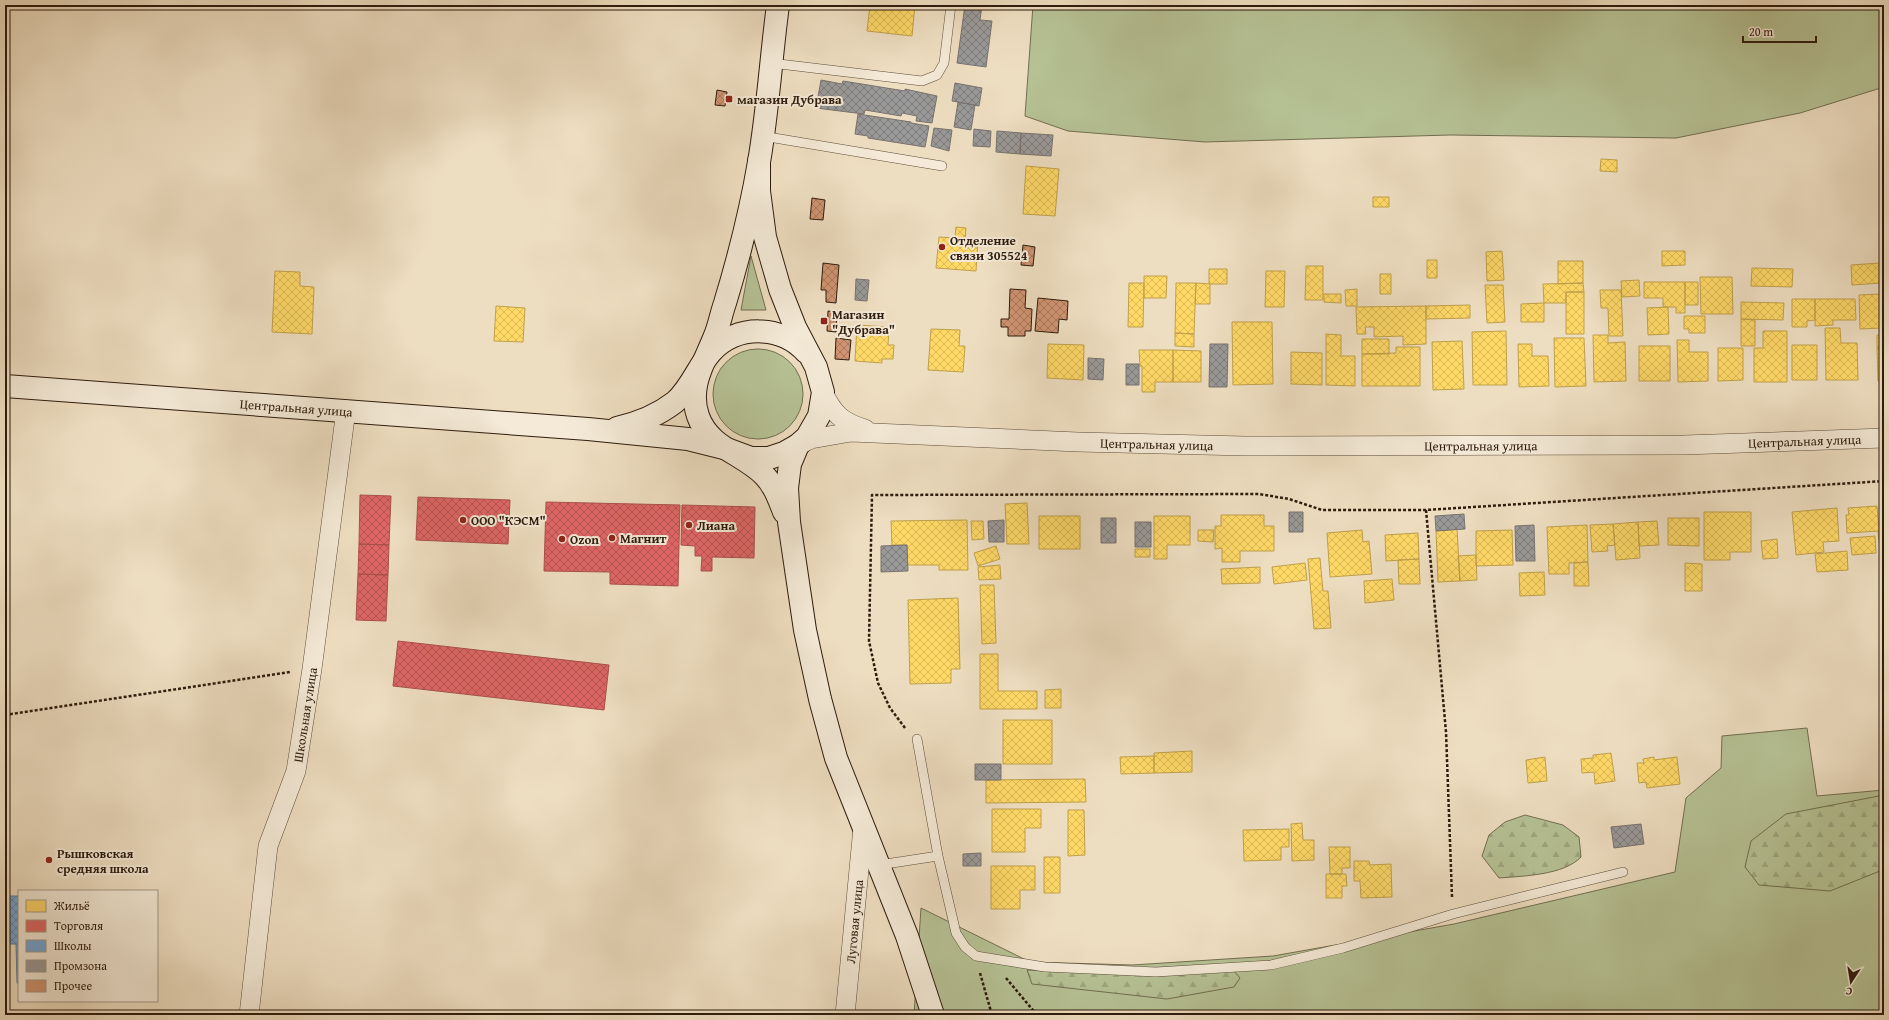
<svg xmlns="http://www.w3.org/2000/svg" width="1889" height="1020" viewBox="0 0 1889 1020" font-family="'Gentium Book Plus',serif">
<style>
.green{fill:#b6c295;stroke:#726e51}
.forest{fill:url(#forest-firs);stroke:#726e51}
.homes{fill:url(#homes-cross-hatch);stroke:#c0a04b}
.shops{fill:url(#shops-cross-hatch);stroke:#aa504b}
.schools{fill:url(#schools-cross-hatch);stroke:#5b7e9e}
.industry{fill:url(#industry-cross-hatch);stroke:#79736f}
.building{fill:url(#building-cross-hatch);stroke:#2d1b0d}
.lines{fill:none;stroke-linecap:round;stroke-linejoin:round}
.lane-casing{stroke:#5d4c3a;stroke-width:10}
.street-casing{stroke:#5d4c3a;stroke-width:20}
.secondary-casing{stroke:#2d1b0d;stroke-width:24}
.path{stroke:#2d1b0d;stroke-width:2.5;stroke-dasharray:3 2;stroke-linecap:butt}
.lane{stroke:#f4ead7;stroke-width:9}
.street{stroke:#f4ead7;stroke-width:19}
.secondary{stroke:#f4ead7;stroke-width:22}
.poi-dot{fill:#8f2418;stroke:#f4ead7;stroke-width:1.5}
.labels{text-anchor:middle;stroke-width:4;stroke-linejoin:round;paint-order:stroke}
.poi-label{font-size:13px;font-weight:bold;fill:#2d1b0d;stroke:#f4ead7;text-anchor:start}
.street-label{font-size:13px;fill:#2d1b0d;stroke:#f4ead7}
</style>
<defs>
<pattern id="forest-firs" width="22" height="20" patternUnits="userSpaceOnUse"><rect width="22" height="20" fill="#b6c295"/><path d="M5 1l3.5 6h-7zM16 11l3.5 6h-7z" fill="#9da67f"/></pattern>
<pattern id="homes-cross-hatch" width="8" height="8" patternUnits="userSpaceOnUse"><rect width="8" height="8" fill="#ffd966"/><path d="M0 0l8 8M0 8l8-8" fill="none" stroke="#dbba57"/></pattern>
<pattern id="shops-cross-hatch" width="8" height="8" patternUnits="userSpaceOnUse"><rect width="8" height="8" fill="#e06666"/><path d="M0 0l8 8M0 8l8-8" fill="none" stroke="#b65352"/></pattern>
<pattern id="schools-cross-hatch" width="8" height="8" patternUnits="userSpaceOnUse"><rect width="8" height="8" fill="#6fa8dc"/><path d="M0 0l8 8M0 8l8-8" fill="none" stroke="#5c88b1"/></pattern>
<pattern id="industry-cross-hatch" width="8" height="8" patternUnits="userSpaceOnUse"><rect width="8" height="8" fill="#999"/><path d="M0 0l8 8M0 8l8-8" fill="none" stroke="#7d7c7b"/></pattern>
<pattern id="building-cross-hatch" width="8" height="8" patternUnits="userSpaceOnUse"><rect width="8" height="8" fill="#d09472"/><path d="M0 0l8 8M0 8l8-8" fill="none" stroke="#a9785c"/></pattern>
</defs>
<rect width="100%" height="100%" fill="#eedec1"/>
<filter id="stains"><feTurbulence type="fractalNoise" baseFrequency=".005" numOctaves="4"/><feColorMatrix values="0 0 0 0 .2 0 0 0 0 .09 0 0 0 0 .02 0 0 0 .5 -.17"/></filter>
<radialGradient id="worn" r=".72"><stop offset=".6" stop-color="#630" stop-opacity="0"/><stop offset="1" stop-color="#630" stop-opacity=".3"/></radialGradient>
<path class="green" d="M1033,5H1884V87L1800,113L1676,138L1450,135L1205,142L1068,131L1025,116Z
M751,256L766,310H741Z
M713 394a45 45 0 1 1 90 0a45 45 0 1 1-90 0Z
M1807,728L1817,796L1884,790V1015H914L921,908L1030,962L1132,965L1273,956L1454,924L1675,872L1686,798L1721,768L1722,736Z"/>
<path class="forest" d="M1884,795V865L1880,871L1830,891L1759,885L1745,867L1751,841L1786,814Z
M1525,815L1563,825L1579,837L1581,857C1564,875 1524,876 1499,878L1482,856L1489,835L1505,822Z
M1027,970L1154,976L1234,971L1240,978L1234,987L1167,999L1032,984Z"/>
<path class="homes" d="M870,5H915L912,36L867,31Z
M1601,159L1617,160V172L1600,171Z
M1026,166L1059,169L1055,216L1023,214Z
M1373,197H1389V207H1373Z
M956,227L966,228L965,239L978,240L976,271L936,268L939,237L955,238Z
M1502,251L1504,280L1487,281L1486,252Z
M1662,251H1685V265L1662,266Z
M1427,260H1437V278H1427Z
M1558,261H1583V283L1558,284Z
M1880,263L1881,283L1852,285L1851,265Z
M1306,266H1323V300H1305Z
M1752,268L1793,269L1792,287L1751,286Z
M1209,269H1227V284H1209Z
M275,271L300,272V286L314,287L312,334L272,332Z
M1266,271H1285L1284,307H1265Z
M1380,274H1391V294H1380Z
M1144,276H1167L1166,298H1144Z
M1700,277H1732L1733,314H1701Z
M1639,280L1640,296L1622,297L1621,281Z
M1644,282H1685V313H1676V307H1663V298H1644Z
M1685,282H1698V305H1685Z
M1129,283H1144L1143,327H1128Z
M1176,283H1196L1194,334L1175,333Z
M1196,283L1210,284V304H1195Z
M1583,283L1584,292H1566V303H1544L1543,284Z
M1485,285H1503L1505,322L1487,323Z
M1357,289V306H1346L1345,290Z
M1600,290H1621L1623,336H1609L1608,308H1601Z
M1566,292H1584V334H1566Z
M1324,294H1341V303L1324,302Z
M1881,294V328L1860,329L1859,295Z
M1792,299H1815V320L1807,321V327H1792Z
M1815,299H1855L1856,320H1833V325L1815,326Z
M1741,302L1784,303L1783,320L1741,319Z
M1544,303V322H1521V304Z
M1470,305V318L1426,319V306Z
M496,306L525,308L523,342L494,341Z
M1426,306V344L1403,345V336L1374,337V327H1365L1366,334H1357L1356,307Z
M1668,307L1669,334L1648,335L1647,308Z
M1684,316H1705V333H1689V329H1684Z
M1741,319L1755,320V346H1741Z
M1232,322H1272L1273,384L1233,385Z
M857,325L889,327L888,345H894L893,359H882V363L855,361Z
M1825,328H1840L1841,343H1857L1858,380H1826Z
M931,329L960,330L959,346H965L963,372L928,370Z
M1506,331L1507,385H1473L1472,332Z
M1763,331H1787V382H1754V348H1763Z
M1175,333L1194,334V347L1175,346Z
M1326,334L1341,335V356H1355V386L1326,385Z
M1593,335H1608V343L1625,342L1626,381L1594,382Z
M1877,335H1884V347L1877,348Z
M1554,338H1584L1586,386L1555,387Z
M1362,339H1389V354H1362Z
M1677,340H1689V352H1708V381L1678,382Z
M1462,341L1464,389L1433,390L1432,342Z
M1048,344L1084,345L1083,380L1047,378Z
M1518,344H1532V356H1548L1549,386L1519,387Z
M1792,345H1817V380H1792Z
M1639,346H1670V381H1639Z
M1396,347H1420V386H1362V354L1396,353Z
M1884,347V380L1878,381L1877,348Z
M1718,348H1743V380L1718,381Z
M1139,350H1173V382H1155V392H1142V366H1140Z
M1173,350L1201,351V382H1173Z
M1291,352L1322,353V385L1291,384Z
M1027,503L1029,544H1007L1005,504Z
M1877,506L1879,531L1847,533L1846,515H1849L1848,508Z
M1837,508L1839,541L1823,542L1824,552L1796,555L1792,512Z
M1704,512H1751V552H1730V560H1704Z
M1221,515H1264V526H1274V551H1240V562H1222V548L1215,549V526H1221Z
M1039,516H1080V549H1039Z
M1154,516H1190V545H1167V559H1154Z
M1668,518H1699V546L1668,545Z
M967,520L968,570H939V565H907V545H892L891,521Z
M971,521H983L984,539L972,540Z
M1657,521L1659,545L1639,546L1638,522Z
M1638,522L1640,558L1616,560L1613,524Z
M1613,524L1615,545L1607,546L1608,551L1592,552L1590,525Z
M1587,525L1588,562L1569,563V574H1549L1547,527Z
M1457,529L1460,581L1438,582L1436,531Z
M1198,530H1214L1213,542L1198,541Z
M1362,530L1363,542L1369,541L1372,574L1330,577L1327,533Z
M1512,530L1513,565L1476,566V531Z
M1878,532H1884V559H1881Z
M1418,533L1419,559L1386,561L1385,535Z
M1875,536L1876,553L1852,555L1850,538Z
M1777,539L1778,558L1763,559L1761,541Z
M996,546L1000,559L978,566L974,553Z
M1135,549H1150V557H1135Z
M1847,551L1848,570L1817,572L1815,554Z
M1476,555L1477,580L1460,581L1458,556Z
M1320,558L1323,591H1328L1331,628L1314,629L1308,559Z
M1419,559L1420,584H1399L1398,560Z
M1588,562L1589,586H1574V563Z
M1305,563L1307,580L1274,584L1272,567Z
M1685,563L1702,564V591H1685Z
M1000,565L1001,579L979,580L978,567Z
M1260,567V583L1222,584L1221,569Z
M1544,572L1545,595L1520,596L1519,573Z
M1392,579L1394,600L1365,603L1364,581Z
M980,585H994L996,643L982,644Z
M958,598L960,669H951V683L910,684L908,600Z
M980,654H998V691H1037V709H980Z
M1061,689V708H1045V690Z
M1003,720H1052V764H1003Z
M1192,751V772L1154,773V753Z
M1611,753L1615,781L1595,784L1594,772L1582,773L1581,759L1593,758V755Z
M1154,756V773L1121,774L1120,757Z
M1545,757L1547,781L1528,783L1526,760Z
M1654,757V760L1677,757L1680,784L1647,788L1646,782L1639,783L1637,763H1644L1643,759Z
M1085,779L1086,802L986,803V780Z
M992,809H1041V828H1025V852H992Z
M1068,810H1084L1085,855L1068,856Z
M1302,823L1303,840H1314V860L1292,861L1291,824Z
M1289,829V847H1281V860L1244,861L1243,830Z
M1329,847H1350V868H1342V874H1330Z
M1044,857H1060V893H1044Z
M1354,861H1369L1370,865L1391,864L1392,897L1361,898L1360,881H1354Z
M991,866H1035V890H1020V909H991Z
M1326,874H1346L1347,886H1342V898H1326Z"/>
<path class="shops" d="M360,495L391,496L389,545L359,544Z
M418,497L510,500L508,544L416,540Z
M546,502L680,505L678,586L610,584V572L544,571Z
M682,505L755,507L754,558L712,557V571H701L702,556H695V546L681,545Z
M359,544L389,545L388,575L358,574Z
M358,574L388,575L386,621L356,620Z
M398,641L609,665L604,710L393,686Z"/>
<path class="schools" d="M5,896H19V983H17L16,944H5Z"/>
<path class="industry" d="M965,5H982L980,20L992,21L986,67L957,63Z
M821,80L842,84L843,81L905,91V89L937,96L932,123L916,121L917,116L902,113L901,116L865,110L864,114L816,108Z
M955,83L982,88L979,106L952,101Z
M958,102L975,105L971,130L954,127Z
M858,114L911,122V123L929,126L925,147L868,138V136L855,134Z
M934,128L952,130L949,151L931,146Z
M974,129L991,131L990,147L973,146Z
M997,131L1021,133L1020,154L996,152Z
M1021,133L1053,135L1051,156L1020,154Z
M856,279L869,280L867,301L855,300Z
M1210,344H1228L1227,387H1209Z
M1088,358L1104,359L1103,380L1088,379Z
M1126,364H1139V385H1126Z
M1289,512H1303V532H1289Z
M1464,514L1465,529L1436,531L1435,516Z
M1101,518H1116V543H1101Z
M1004,520V542H989L988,521Z
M1135,522H1151V547H1135Z
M1534,525L1535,561H1516L1515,526Z
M907,545L908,571L881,572V546Z
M975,764H1001V780H975Z
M1641,824L1644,844L1614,848L1611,827Z
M981,853V866H963V854Z"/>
<path class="building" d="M717,90L727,92L725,106L715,105Z
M812,198L825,200L823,220L810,219Z
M1023,245L1035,247L1033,266L1021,265Z
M823,263L839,265L836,303L826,302V290H821Z
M1010,289L1026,290L1025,308L1032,309L1031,331H1025V336H1008V327H1001V319H1009Z
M1038,298L1068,301L1067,320L1059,319L1058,333L1035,331Z
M828,311L837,312L836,332L827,331Z
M836,338L851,340L849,360L835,359Z"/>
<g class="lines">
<defs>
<path id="lane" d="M771,63L922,81L937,75L944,63L951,5
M762,136L942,166
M917,739L938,856L956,933L965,947L976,956L1045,967L1156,972L1271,965L1343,948L1453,914L1623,872
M879,865L938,856"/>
<g id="street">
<path d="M823,392C833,414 842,422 865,429"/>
<path id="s1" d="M798,445L811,439L851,432L1078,442L1245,446L1684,445L1884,438"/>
<path id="s2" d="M249,1015L268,846L296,771L312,669L346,410"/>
<path id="s3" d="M845,1015L863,828"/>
</g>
<g id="secondary">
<path d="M778,5C771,57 768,110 759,162C751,209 739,257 725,303C721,314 719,327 714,338C704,363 688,387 698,416C709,448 742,453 764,475C774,485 779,499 784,512"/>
<path id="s4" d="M5,386L588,429L688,439L724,448L751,458H769L784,453L798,445L807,437L819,416L823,392L816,367L795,327L780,289L765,237L759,191V161"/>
<path d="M617,428C639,423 657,416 675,402C691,388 697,368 711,352C737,324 781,325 806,352"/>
<path d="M798,445L790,464L787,488L789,522L805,630L820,699L836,758L907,936L933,1015"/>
</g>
</defs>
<use href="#lane" class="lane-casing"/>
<use href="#street" class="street-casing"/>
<use href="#secondary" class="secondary-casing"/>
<path class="path" d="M1426,510L1446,732L1452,897
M5,715L290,672
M905,728L890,708L878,683L869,641L872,495L1259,494L1289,499L1322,510H1426L1884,481
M980,973L992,1015
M1006,978L1037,1015"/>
<use href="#lane" class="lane"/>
<use href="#street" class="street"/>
<use href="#secondary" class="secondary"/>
</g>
<g class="poi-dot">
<rect x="725" y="95" width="8" height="8" rx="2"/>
<circle cx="942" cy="247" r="4"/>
<rect x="820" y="317" width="8" height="8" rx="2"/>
<circle cx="463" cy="520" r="4"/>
<circle cx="689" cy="525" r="4"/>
<circle cx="612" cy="538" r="4"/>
<circle cx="562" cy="539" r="4"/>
<circle cx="49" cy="860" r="4"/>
</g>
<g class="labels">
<g class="poi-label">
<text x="737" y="104">магазин Дубрава</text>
<text x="950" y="245">Отделение<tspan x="950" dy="15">связи 305524</tspan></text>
<text x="832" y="319">Магазин<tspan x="832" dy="15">"Дубрава"</tspan></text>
<text x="471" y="525">ООО "КЭСМ"</text>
<text x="697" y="530">Лиана</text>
<text x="620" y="543">Магнит</text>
<text x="570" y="544">Ozon</text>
<text x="57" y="858">Рышковская<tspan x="57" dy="15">средняя школа</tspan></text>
</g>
<g class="street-label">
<text dy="5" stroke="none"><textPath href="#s4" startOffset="292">Центральная улица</textPath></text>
<text dy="5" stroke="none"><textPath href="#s1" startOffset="1009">Центральная улица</textPath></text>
<text dy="5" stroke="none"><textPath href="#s1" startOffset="361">Центральная улица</textPath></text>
<text dy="5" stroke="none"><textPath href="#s1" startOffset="685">Центральная улица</textPath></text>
<text dy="5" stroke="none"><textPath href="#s2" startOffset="307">Школьная улица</textPath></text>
<text dy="5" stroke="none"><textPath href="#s3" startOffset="94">Луговая улица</textPath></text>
</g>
</g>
<rect width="1889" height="1020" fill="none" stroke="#eedec1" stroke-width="20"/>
<rect x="6" y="6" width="1877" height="1008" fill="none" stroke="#2d1b0d" stroke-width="2"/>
<rect x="10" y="10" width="1869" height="1000" fill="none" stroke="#2d1b0d"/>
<rect x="18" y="890" width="140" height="112" fill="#f4ead7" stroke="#a49786"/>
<rect x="26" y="900" width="20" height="12" fill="#ffd966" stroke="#a49786"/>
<text x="54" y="910" font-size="12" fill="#2d1b0d">Жильё</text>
<rect x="26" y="920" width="20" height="12" fill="#e06666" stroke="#a49786"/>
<text x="54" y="930" font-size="12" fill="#2d1b0d">Торговля</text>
<rect x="26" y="940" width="20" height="12" fill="#6fa8dc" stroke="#a49786"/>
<text x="54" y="950" font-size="12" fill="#2d1b0d">Школы</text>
<rect x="26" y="960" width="20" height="12" fill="#999999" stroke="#a49786"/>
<text x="54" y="970" font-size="12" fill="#2d1b0d">Промзона</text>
<rect x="26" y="980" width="20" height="12" fill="#d09472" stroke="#a49786"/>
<text x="54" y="990" font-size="12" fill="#2d1b0d">Прочее</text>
<g transform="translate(1851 982) rotate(192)" stroke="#f4ead7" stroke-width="3" paint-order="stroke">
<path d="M0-3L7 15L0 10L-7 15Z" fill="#2d1b0d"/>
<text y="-6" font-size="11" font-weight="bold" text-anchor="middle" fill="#2d1b0d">С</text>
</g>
<path d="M1743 36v6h73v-6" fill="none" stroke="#2d1b0d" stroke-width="2"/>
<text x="1749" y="36" font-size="12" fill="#2d1b0d" stroke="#f4ead7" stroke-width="3" paint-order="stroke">20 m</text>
<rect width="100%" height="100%" filter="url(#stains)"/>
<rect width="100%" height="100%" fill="url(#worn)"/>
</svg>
